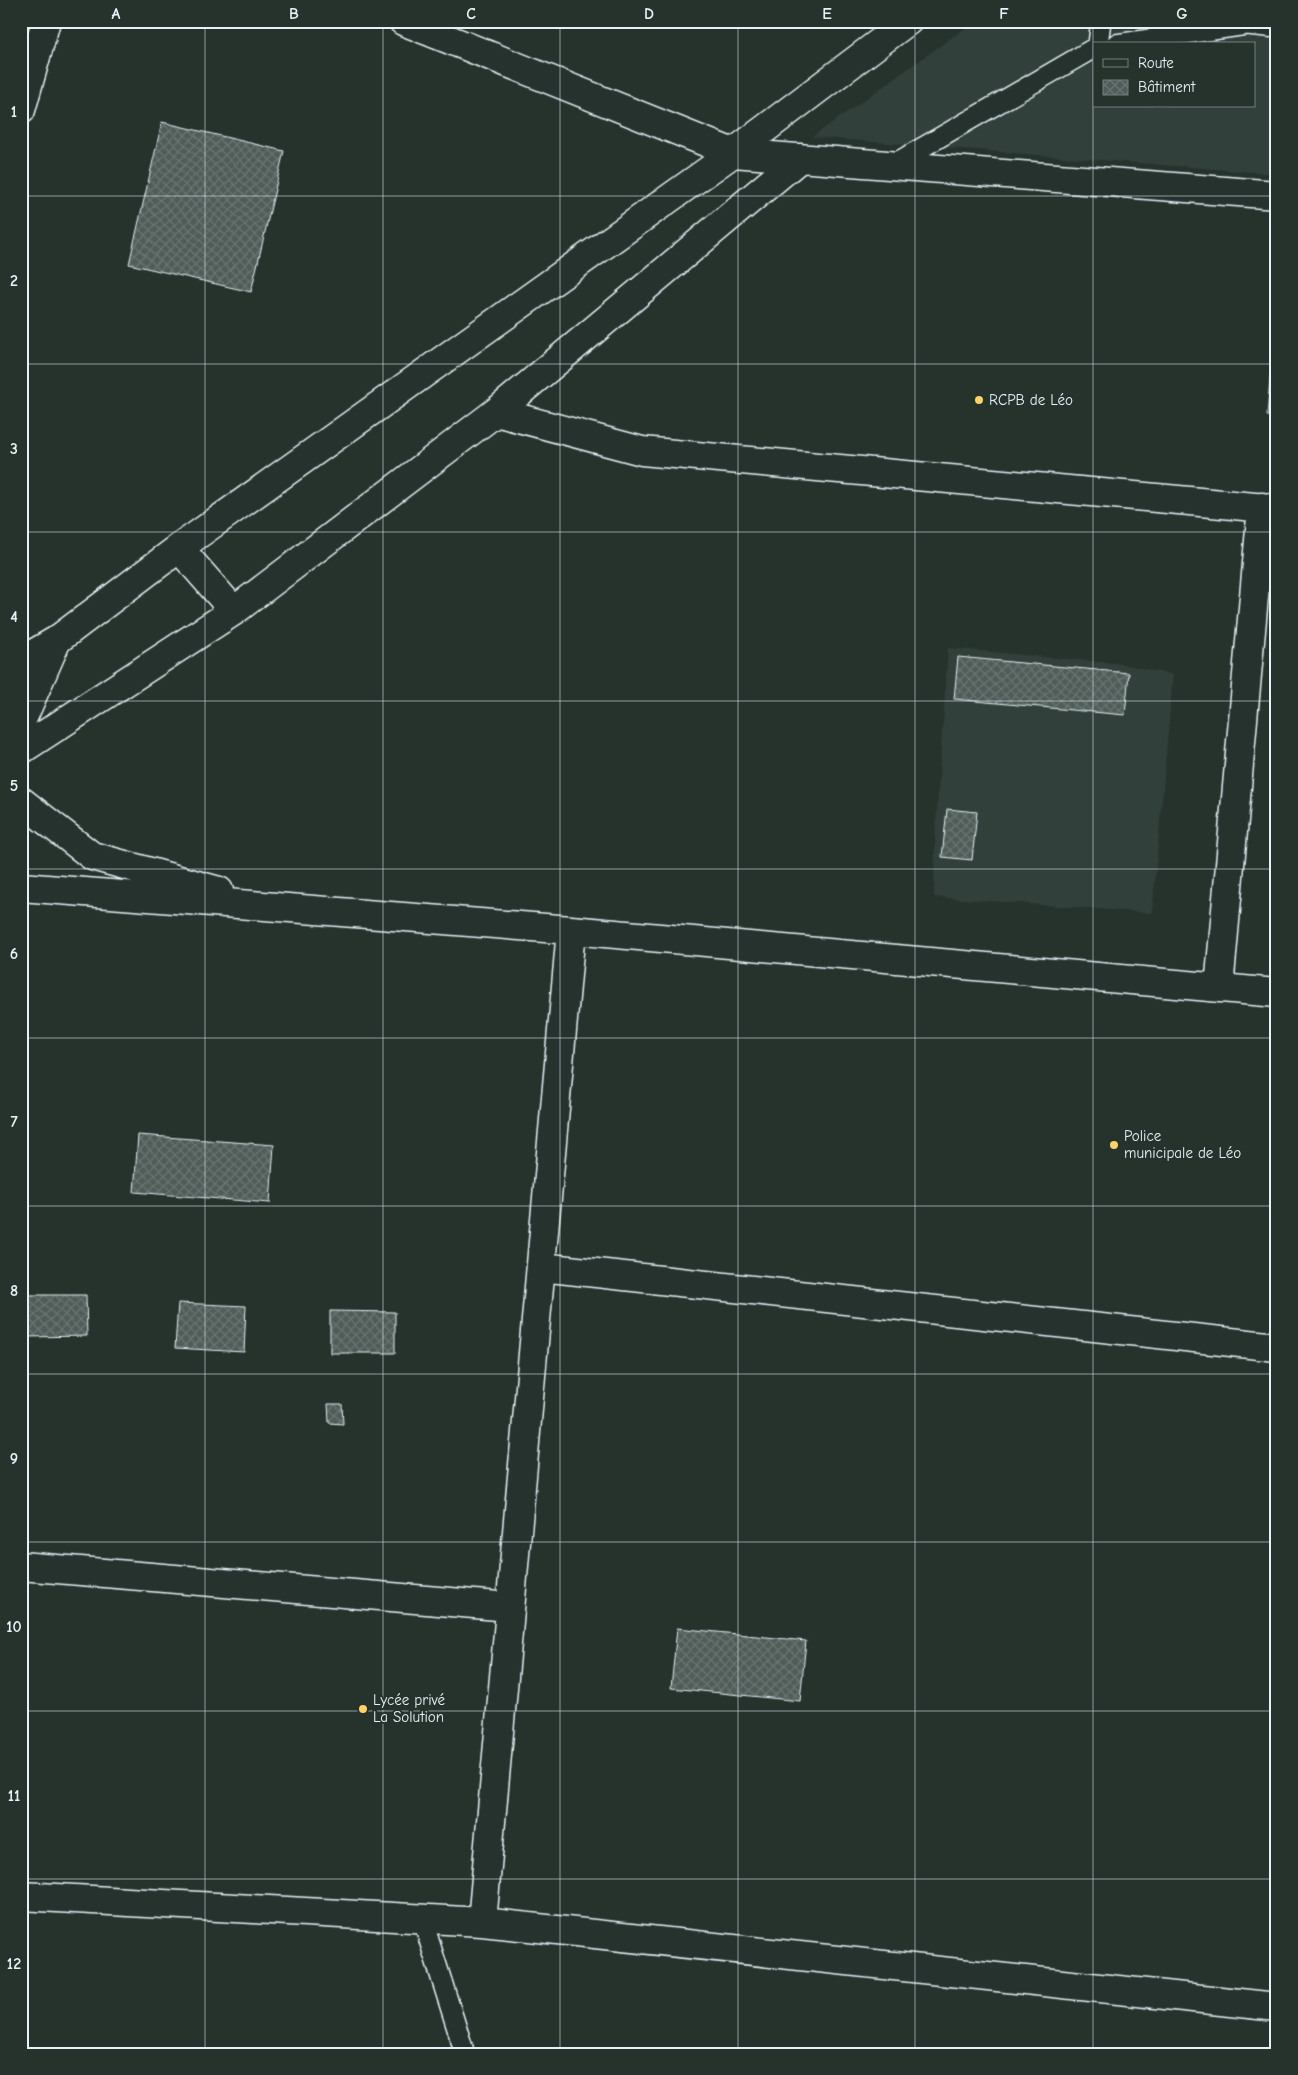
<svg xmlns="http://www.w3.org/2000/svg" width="1298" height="2075" viewBox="0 0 1298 2075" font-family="'Comic Neue',sans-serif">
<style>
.built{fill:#333f3a;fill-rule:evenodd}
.building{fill:url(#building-cross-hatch);stroke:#e8f1f8}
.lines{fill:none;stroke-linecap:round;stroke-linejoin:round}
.service-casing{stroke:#e8f1f8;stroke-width:22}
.minor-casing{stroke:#e8f1f8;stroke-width:31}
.primary-casing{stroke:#e8f1f8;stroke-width:31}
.service{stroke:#26332d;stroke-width:19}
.minor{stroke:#26332d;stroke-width:28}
.primary{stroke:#26332d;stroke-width:28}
.grid{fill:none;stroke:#e8f1f8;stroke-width:1;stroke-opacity:0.55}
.poi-dot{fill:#ffd166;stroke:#26332d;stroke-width:2}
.labels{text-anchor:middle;stroke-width:4;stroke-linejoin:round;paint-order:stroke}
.poi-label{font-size:15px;fill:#e8f1f8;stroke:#26332d;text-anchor:start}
.neatline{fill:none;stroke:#e8f1f8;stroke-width:2}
.grid-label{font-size:16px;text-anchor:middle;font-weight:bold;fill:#e8f1f8}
</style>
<defs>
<pattern id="building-cross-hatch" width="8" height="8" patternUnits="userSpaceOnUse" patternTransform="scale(1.25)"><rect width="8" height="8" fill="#505c59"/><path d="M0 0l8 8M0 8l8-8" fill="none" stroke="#697472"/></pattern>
</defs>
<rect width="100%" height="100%" fill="#26332d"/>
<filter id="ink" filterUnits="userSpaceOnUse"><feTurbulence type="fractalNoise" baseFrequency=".02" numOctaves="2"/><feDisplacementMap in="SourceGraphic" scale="10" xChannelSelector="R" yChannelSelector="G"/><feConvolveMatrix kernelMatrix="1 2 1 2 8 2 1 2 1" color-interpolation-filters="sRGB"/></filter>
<g filter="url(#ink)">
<path class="built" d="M975,21H1277V174L812,137ZM1094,44H1254V106H1094Z
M948,648L1122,664L1173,675L1152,913L934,897L935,838Z"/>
<path class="building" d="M162,122L284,151L251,292L129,264Z
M1277,290V417L1267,416Z
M958,657L1129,673L1125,715L954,699Z
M947,809L977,812L972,860L942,857Z
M138,1135L274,1145L270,1203L134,1192Z
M26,1295H86L87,1336L27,1337Z
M178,1303L246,1306L244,1352L175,1348Z
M330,1311L395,1312V1353H330Z
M328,1404H342L343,1424L329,1423Z
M677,1628L806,1641L800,1701L671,1688Z"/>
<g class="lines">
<defs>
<path id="service" d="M1098,44L1101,21
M1116,44L1247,25L1277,28
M892,165L1094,48
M422,1918L465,2054"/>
<path id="minor" d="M403,21L733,153L1277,195
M496,412L642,451L1277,509
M179,548L234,611
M21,750L234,611L496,412L800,158
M21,801L92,856L219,891
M21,887L571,930L1277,993
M1219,988L1262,507
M541,1267L1277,1347
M21,1566L510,1607
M21,1896L482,1922L1277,2007
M482,1922L571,930"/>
<path id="primary" d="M21,110L46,21
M21,661L57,640L179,548L733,153L908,21
M21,722L57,640"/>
</defs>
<use href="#service" class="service-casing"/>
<use href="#minor" class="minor-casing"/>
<use href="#primary" class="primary-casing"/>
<use href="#service" class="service"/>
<use href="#minor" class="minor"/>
<use href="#primary" class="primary"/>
</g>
</g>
<path class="grid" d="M205,21V2054M383,21V2054M560,21V2054M738,21V2054M915,21V2054M1093,21V2054M21,196H1277M21,364H1277M21,532H1277M21,701H1277M21,869H1277M21,1038H1277M21,1206H1277M21,1374H1277M21,1542H1277M21,1711H1277M21,1879H1277"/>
<g class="poi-dot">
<circle cx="979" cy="400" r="5"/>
<circle cx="1114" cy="1145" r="5"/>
<circle cx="363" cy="1709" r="5"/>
</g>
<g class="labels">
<g class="poi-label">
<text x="989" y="405">RCPB de Léo</text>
<text x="1124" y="1141">Police<tspan x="1124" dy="17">municipale de Léo</tspan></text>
<text x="373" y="1705">Lycée privé<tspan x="373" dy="17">La Solution</tspan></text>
</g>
</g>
<rect width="1298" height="2075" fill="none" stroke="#26332d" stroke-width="55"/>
<rect x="1093" y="42" width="162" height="65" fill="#26332d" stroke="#747f7e"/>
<rect x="1103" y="59" width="25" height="8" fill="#26332d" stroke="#747f7e"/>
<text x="1138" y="68" font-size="15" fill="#e8f1f8">Route</text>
<rect x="1103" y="80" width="25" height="15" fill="url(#building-cross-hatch)" stroke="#747f7e"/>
<text x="1138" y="92" font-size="15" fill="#e8f1f8">Bâtiment</text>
<rect x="28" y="28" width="1242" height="2020" class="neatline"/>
<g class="grid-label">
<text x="116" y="19">A</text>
<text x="294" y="19">B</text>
<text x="471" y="19">C</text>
<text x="649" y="19">D</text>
<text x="827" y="19">E</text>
<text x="1004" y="19">F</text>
<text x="1182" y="19">G</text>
<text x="14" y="117">1</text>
<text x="14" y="286">2</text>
<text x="14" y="454">3</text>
<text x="14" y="622">4</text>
<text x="14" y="791">5</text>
<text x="14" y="959">6</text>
<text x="14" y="1127">7</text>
<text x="14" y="1296">8</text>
<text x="14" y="1464">9</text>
<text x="14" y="1632">10</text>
<text x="14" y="1801">11</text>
<text x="14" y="1969">12</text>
</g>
</svg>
